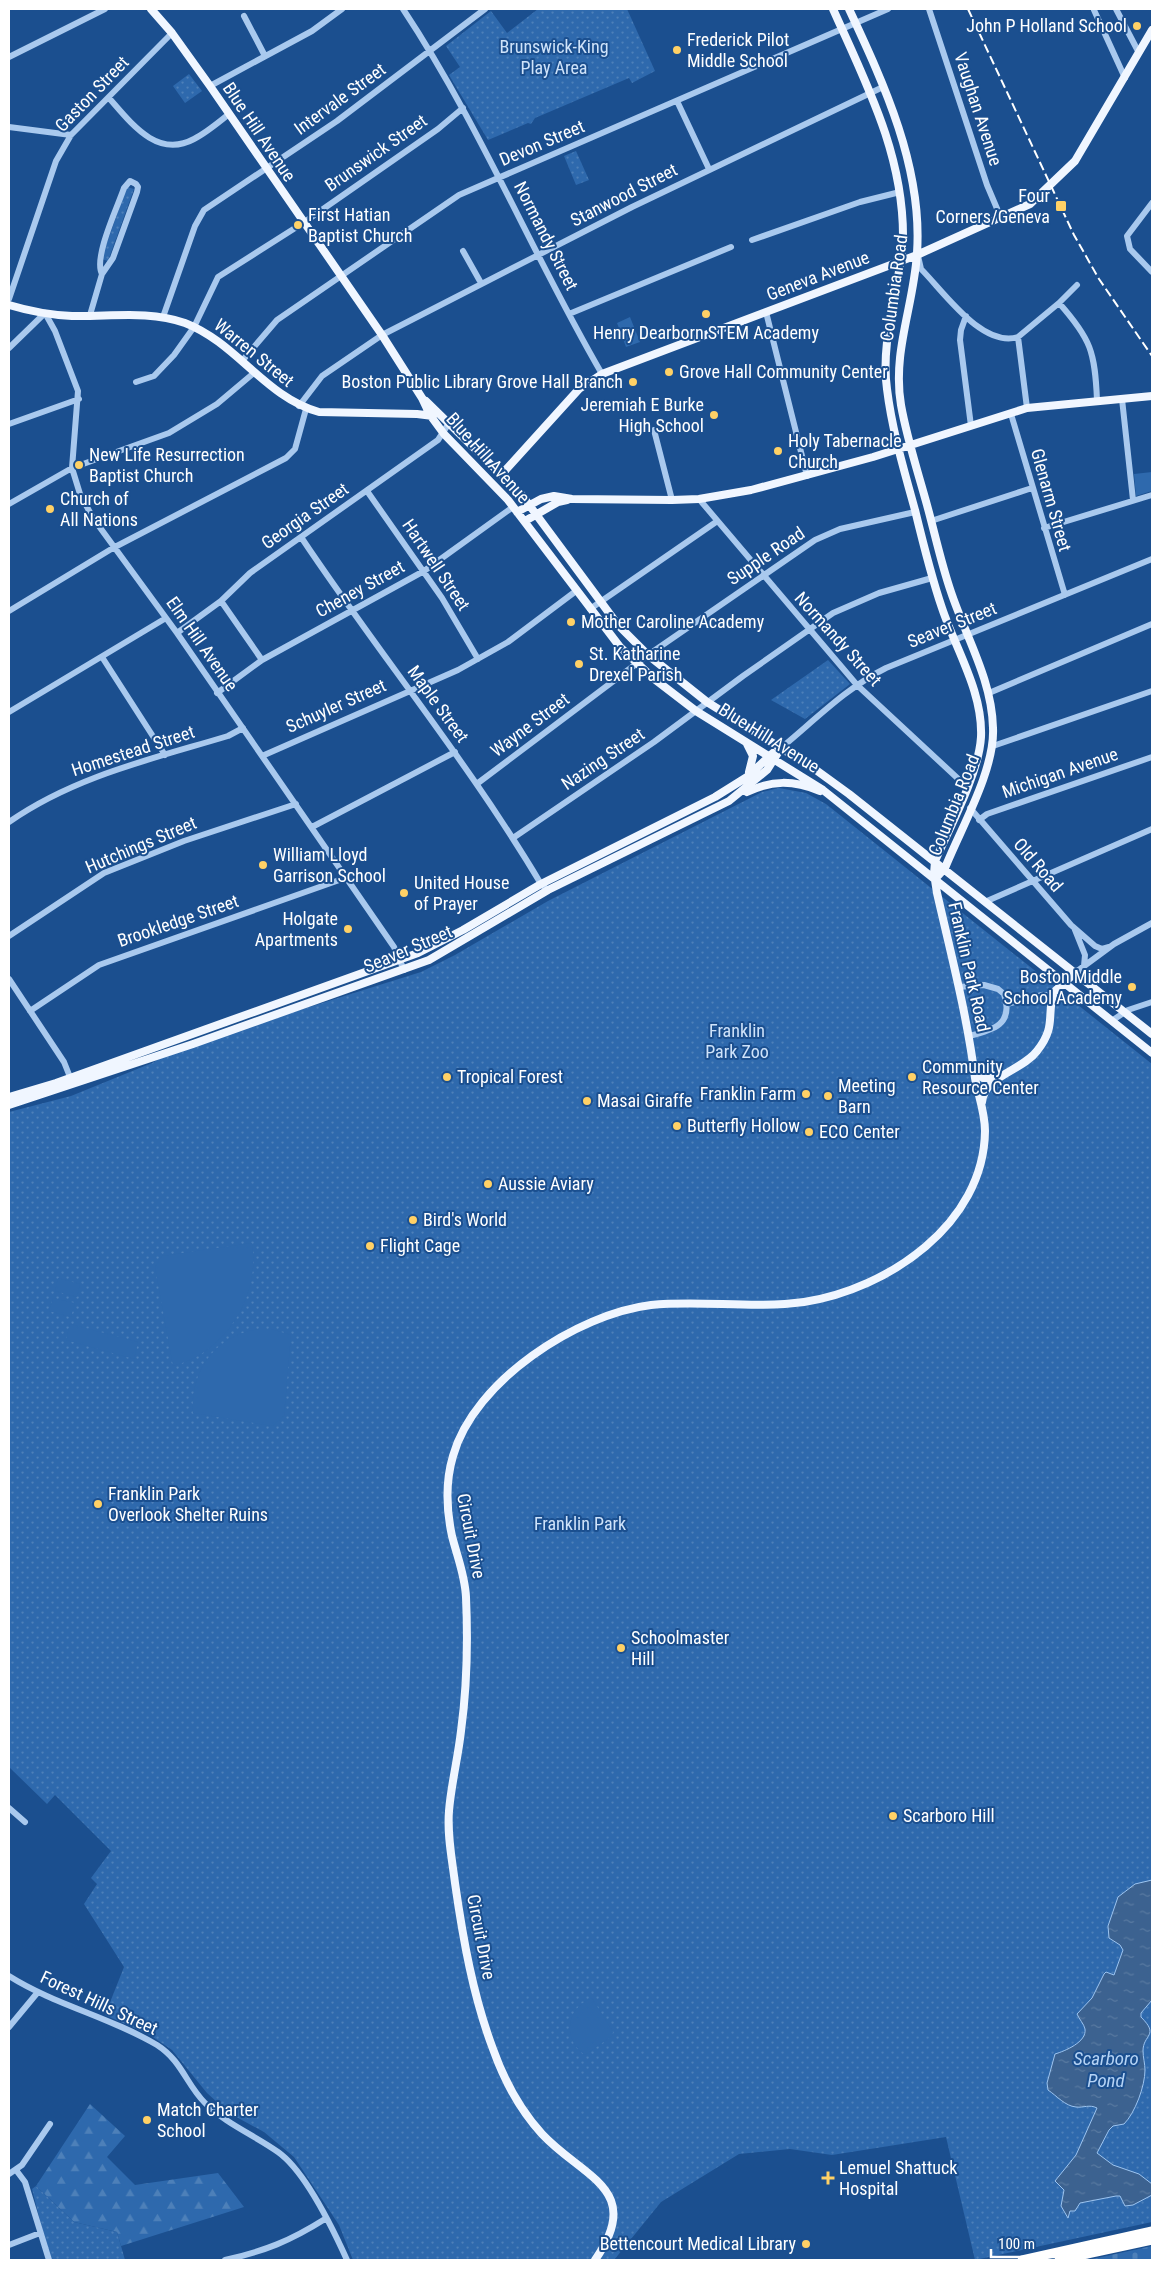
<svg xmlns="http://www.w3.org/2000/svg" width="1161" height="2269" viewBox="0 0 1161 2269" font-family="'Roboto Condensed',sans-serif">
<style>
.forest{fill:url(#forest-firs)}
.cemetery{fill:url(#cemetery-stones)}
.park{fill:url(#park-dots)}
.pitch{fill:#2e69ad}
.water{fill:url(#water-ripples);stroke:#9cc4f0}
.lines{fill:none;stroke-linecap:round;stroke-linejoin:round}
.minor{stroke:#a9c9ee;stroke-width:6}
.major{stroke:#f0f6ff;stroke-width:8}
.highway{stroke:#fff;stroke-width:9}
.rail{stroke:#fff;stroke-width:2;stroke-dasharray:9 4;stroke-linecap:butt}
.poi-dot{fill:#ffd166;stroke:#1b4f8f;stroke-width:2}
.labels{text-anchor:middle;stroke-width:4;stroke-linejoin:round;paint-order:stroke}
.poi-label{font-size:18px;fill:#fff;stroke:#1b4f8f;text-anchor:start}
.park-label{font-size:18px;fill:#cfe3fa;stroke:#1b4f8f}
.street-label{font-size:18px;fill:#fff;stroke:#1b4f8f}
.water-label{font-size:19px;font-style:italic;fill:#b5d3f5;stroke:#1b4f8f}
</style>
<defs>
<pattern id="forest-firs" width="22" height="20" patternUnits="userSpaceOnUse" patternTransform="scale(1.25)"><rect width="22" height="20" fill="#2e69ad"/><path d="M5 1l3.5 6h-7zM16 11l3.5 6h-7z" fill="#4d80b9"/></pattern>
<pattern id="cemetery-stones" width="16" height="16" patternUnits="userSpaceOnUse" patternTransform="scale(1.25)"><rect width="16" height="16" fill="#2e69ad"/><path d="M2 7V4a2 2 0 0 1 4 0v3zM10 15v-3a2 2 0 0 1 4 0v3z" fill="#4d80b9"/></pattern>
<pattern id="park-dots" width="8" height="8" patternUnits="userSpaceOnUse" patternTransform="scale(1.25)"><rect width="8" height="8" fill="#2e69ad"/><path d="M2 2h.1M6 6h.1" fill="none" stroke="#4d80b9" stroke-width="1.8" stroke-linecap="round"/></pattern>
<pattern id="water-ripples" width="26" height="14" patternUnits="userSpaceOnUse" patternTransform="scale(1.25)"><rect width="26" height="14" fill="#3c6290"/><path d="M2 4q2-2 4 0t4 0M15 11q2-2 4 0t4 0" fill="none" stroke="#597aa1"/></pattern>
</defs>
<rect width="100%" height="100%" fill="#1b4f8f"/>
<path class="forest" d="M90,2104L125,2136L107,2157L135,2185L218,2173L244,2207L121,2246L117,2232L74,2222L36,2186Z"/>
<path class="cemetery" d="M1152,2246V2260H1088Z"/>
<path class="park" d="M538,9H627L655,71L632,83L629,78L535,118L531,124L528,123L488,140L449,75L460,67L446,46L491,11L507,33Z
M189,74L202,91L185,103L173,86Z
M576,151L589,180L576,185L564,156Z
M127,187L134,189L108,261L101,259Z
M828,660L850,684L805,719L771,700Z
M779,788L806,793L826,804L1152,1064V2222L975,2260L946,2137L832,2155L790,2149L739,2154L661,2202L614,2260H353L339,2225L294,2157L264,2132L229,2113L207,2093L172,2050L150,2035L105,2015L124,1967L84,1904L97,1884L91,1878L111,1851L55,1795L47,1804L9,1767V1112L71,1096L152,1063L166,1055L255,1024L421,972L455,955L548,901L762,792Z
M36,2186L74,2222L117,2232L125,2260H50L32,2189Z"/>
<path class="pitch" d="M630,317L640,342L626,347L617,323Z
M1152,472V491L1136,496L1134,474Z
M252,1243C261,1296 225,1353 173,1366L155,1267L162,1256Z
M58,1278L80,1284L77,1297L55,1291Z
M53,1298L75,1303L71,1317L49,1311Z
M70,1324L138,1342L134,1359L66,1340Z
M259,1329H271L291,1335L284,1416L272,1426L193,1413C190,1370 216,1335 259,1329Z
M592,1998L613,2032L612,2036L585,2055C562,2039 566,2008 592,1998Z"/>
<path class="water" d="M1152,1880V2000L1141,2013V2017C1160,2036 1143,2034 1143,2051C1143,2057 1145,2064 1145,2070C1145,2086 1135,2113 1124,2124L1113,2126L1109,2130L1097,2153L1113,2165L1139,2174L1152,2184V2195L1133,2205L1125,2206L1120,2196H1116L1080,2203L1075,2211H1070L1068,2218L1061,2206L1064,2190L1055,2181L1076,2155L1097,2108C1089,2104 1084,2108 1076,2107C1065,2106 1057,2096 1048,2090L1047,2083L1055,2054C1065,2051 1087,2042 1085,2029C1084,2024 1079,2019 1077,2014L1092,1998L1104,1974L1106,1972L1114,1975L1123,1950L1120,1945L1109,1938L1108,1926L1118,1897L1135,1884Z"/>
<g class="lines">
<path class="minor" d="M403,9C480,125 532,254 602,374
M929,9L987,185L1001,218
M1116,9L1139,53
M1094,10L1125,78
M244,16L265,56
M9,57L105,9
M210,86L312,31L342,9
M109,98C131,123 157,159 194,139C206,133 218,123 229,114
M677,101L709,169
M9,127L71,135
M1152,203L1127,236L1130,249L1152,272
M752,240L860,202L900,192
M463,251L481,283
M918,256L921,269C944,292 982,348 1018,337L1027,408
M9,299L56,161L71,135L172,33
M1059,303C1091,339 1095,352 1097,400
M766,312L807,476
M569,314L731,247
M90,315L102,274L113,258L137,192L138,187L136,184L130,181L124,188C118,206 93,258 102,274
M966,316L961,330L960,340L971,426
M163,317L195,226L204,210L337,121L485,9
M1018,337L1059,303L1077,285
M9,348L45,313L55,331L78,391L72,468L80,494L93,518L177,633L394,947L404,970
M242,361L277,320L459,195L888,9
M136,382L154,376L174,355L194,327L218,277L303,223L438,129L463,108
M1122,399L1133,500
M299,406L322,376L382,335L632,207L883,87
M1011,414L1065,595
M9,424L79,399
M654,430L672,500
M367,491L442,598L478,659
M699,499L857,685L967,787
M9,504L72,468L169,433L217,404L255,372
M931,521L1032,488
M1044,528L1152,495
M301,537C379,654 469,763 541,884L548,890
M221,601L262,660
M590,609L716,522
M9,611L113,548L286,458L295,449L306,409
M177,633L221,601L250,573L438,440L449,423
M102,657L165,755
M217,693L262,660L424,571L513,507
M989,693L1152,624
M9,712L166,618
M993,746L1152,691
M781,748C815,720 846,688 886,668L1152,559
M262,756L458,670L508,642L576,591
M478,783L648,655L815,540L840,529L915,512
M970,808L1071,925L1095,946L1102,949L1109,947
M979,820L987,814L1152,757
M9,822C75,776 152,759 228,736L243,728
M312,827L455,752
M513,838L654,742L743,676L833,613L879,593L932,578
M987,901L1152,829
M1075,930L1085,955L1084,966
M9,936L104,873L184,841L296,804
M1076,972L1114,944L1152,923
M9,979L64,1062L72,1082
M958,987L984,985L998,989L1004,994C1014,1024 994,1030 969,1036
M1007,1004L1042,995H1053
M30,1011L99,965L345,878
M1113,1020L1128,1010L1152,1002
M9,1808L25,1822
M9,1976C55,2005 110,2017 157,2045C182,2061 186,2084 205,2103C226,2124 254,2135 278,2152C305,2171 333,2229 347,2260
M9,2027L38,1992
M16,2170L25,2182L49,2260
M9,2174L22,2165L50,2124
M9,2245L40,2233
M225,2260C265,2251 290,2241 325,2219"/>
<path class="major" d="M151,9L172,33L210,86L382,335L422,398L430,415L444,434L508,500L620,647L653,678L696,711L823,790L1152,1053
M849,9C884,84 923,168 917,253C914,305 892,352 901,405C907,439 918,472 927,505C935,534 941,563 951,592C966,637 992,680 993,728C995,770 961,828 945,868L935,879
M9,305C29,311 50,315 72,316C109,317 149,310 185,323C237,343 265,397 319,412L417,414L433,416
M426,401L521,494L618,625L648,655L707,702L816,770L849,794L1152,1034
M502,474L579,389L602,374L917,255L1030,204L1075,161L1152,30
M517,512L541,499L554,496L572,499L672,500L699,499L751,490L873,457L1027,408L1152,396
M525,521L558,502L567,500
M747,744L753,756L749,772
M747,792C772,780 793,780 820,791
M976,1069L983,1078H997
M9,1097L56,1083L418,953L463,930L541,884L715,797L747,777L773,753
M982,1102C985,1075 1022,1071 1037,1051C1057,1026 1046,1015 1054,992L1076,972
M9,1105L193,1044L429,960L548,890L729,801L767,770L781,748
M595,2260C645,2189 583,2178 542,2134C520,2110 504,2080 493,2049C473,1996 463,1939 455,1883C452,1859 447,1835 449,1811C451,1785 458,1758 461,1731C467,1687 468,1641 466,1597C465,1575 457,1556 452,1536C446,1508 445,1483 453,1456C474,1381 577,1314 651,1305C702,1300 753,1309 804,1302C888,1289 984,1224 985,1131C985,1112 978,1095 975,1078C967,1015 951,954 937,893L934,874L935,861C950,827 979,773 981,737C983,692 956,650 942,608C931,576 923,543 915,510C904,470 892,430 887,389C880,339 900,289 903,239C904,155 866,83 833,9"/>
<path class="highway" d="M1022,2260L1152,2231
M1059,2260L1152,2240"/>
<path class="rail" d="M968,9L1074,235L1099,279L1152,356"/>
</g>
<g class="poi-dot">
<circle cx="1137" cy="26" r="5"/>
<circle cx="677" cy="50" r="5"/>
<rect x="1055" y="200" width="12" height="12" rx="2.5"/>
<circle cx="298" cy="225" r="5"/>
<circle cx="706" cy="314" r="5"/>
<circle cx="669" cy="372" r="5"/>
<circle cx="633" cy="382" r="5"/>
<circle cx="714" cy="415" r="5"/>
<circle cx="778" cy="451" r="5"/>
<circle cx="79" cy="465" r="5"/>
<circle cx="50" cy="509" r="5"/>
<circle cx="571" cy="622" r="5"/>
<circle cx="579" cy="664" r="5"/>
<circle cx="263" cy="865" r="5"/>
<circle cx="404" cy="893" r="5"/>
<circle cx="348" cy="929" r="5"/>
<circle cx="1132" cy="987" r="5"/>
<circle cx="447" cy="1077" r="5"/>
<circle cx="912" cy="1077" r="5"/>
<circle cx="806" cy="1094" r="5"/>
<circle cx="828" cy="1096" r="5"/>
<circle cx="587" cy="1101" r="5"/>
<circle cx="677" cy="1126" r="5"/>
<circle cx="809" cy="1132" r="5"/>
<circle cx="488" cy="1184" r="5"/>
<circle cx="413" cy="1220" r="5"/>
<circle cx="370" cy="1246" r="5"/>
<circle cx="98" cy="1504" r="5"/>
<circle cx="621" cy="1648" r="5"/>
<circle cx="893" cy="1816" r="5"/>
<circle cx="147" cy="2120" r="5"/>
<path d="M825.5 2170.5h5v5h5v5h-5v5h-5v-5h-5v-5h5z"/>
<circle cx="806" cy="2244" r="5"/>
</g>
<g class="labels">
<g class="poi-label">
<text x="1127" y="32" text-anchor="end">John P Holland School</text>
<text x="687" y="46">Frederick Pilot<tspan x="687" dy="21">Middle School</tspan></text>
<text x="1050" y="202" text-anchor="end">Four<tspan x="1050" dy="21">Corners/Geneva</tspan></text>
<text x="308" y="221">First Hatian<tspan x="308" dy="21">Baptist Church</tspan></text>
<text x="706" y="339" text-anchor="middle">Henry Dearborn STEM Academy</text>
<text x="679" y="378">Grove Hall Community Center</text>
<text x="623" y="388" text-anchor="end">Boston Public Library Grove Hall Branch</text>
<text x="704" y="411" text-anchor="end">Jeremiah E Burke<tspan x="704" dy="21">High School</tspan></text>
<text x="788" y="447">Holy Tabernacle<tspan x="788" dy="21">Church</tspan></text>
<text x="89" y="461">New Life Resurrection<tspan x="89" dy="21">Baptist Church</tspan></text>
<text x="60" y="505">Church of<tspan x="60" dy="21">All Nations</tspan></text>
<text x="581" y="628">Mother Caroline Academy</text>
<text x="589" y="660">St. Katharine<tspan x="589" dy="21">Drexel Parish</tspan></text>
<text x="273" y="861">William Lloyd<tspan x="273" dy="21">Garrison School</tspan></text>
<text x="414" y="889">United House<tspan x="414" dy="21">of Prayer</tspan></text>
<text x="338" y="925" text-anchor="end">Holgate<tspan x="338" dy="21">Apartments</tspan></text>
<text x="1122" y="983" text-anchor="end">Boston Middle<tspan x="1122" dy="21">School Academy</tspan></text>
<text x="922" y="1073">Community<tspan x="922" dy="21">Resource Center</tspan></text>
<text x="457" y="1083">Tropical Forest</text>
<text x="838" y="1092">Meeting<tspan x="838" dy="21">Barn</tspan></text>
<text x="796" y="1100" text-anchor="end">Franklin Farm</text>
<text x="597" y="1107">Masai Giraffe</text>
<text x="687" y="1132">Butterfly Hollow</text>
<text x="819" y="1138">ECO Center</text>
<text x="498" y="1190">Aussie Aviary</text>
<text x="423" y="1226">Bird's World</text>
<text x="380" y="1252">Flight Cage</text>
<text x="108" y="1500">Franklin Park<tspan x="108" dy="21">Overlook Shelter Ruins</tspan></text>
<text x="631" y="1644">Schoolmaster<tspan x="631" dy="21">Hill</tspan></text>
<text x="903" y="1822">Scarboro Hill</text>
<text x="157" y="2116">Match Charter<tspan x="157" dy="21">School</tspan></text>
<text x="839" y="2174">Lemuel Shattuck<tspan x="839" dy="21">Hospital</tspan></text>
<text x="796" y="2250" text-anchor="end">Bettencourt Medical Library</text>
</g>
<g class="park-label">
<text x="554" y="53">Brunswick-King<tspan x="554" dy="21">Play Area</tspan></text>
<text x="737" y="1037">Franklin<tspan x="737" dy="21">Park Zoo</tspan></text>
<text x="580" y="1530">Franklin Park</text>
</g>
<g class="street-label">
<text transform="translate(92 94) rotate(-46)" y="6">Gaston Street</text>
<text transform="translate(340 99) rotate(-36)" y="6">Intervale Street</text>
<text transform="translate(978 109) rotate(72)" y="6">Vaughan Avenue</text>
<text transform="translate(259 132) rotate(56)" y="6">Blue Hill Avenue</text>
<text transform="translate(542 143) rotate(-23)" y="6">Devon Street</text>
<text transform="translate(376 153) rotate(-35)" y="6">Brunswick Street</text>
<text transform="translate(624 195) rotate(-27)" y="6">Stanwood Street</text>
<text transform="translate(546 236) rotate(63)" y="6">Normandy Street</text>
<text transform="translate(818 276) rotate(-21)" y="6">Geneva Avenue</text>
<text transform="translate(894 288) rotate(-82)" y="6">Columbia Road</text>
<text transform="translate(254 353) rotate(39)" y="6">Warren Street</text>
<text transform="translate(488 458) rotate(48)" y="6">Blue Hill Avenue</text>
<text transform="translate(1051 500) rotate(74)" y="6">Glenarm Street</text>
<text transform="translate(305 516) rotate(-35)" y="6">Georgia Street</text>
<text transform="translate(766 556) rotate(-34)" y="6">Supple Road</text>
<text transform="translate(436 565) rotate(56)" y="6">Hartwell Street</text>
<text transform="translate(360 589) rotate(-29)" y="6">Cheney Street</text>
<text transform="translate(952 625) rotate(-22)" y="6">Seaver Street</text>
<text transform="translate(838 639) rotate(48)" y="6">Normandy Street</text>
<text transform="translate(202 644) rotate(55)" y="6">Elm Hill Avenue</text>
<text transform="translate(438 704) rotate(54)" y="6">Maple Street</text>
<text transform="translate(336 706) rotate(-24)" y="6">Schuyler Street</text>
<text transform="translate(530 725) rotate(-37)" y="6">Wayne Street</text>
<text transform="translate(769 738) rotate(32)" y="6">Blue Hill Avenue</text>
<text transform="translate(133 751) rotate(-18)" y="6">Homestead Street</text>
<text transform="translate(603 759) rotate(-34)" y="6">Nazing Street</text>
<text transform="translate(1060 773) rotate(-19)" y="6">Michigan Avenue</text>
<text transform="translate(954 805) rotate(-68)" y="6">Columbia Road</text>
<text transform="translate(141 845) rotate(-23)" y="6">Hutchings Street</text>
<text transform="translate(1038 865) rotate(49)" y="6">Old Road</text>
<text transform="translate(178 921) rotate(-19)" y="6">Brookledge Street</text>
<text transform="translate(408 949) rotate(-23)" y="6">Seaver Street</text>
<text transform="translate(969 967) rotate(77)" y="6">Franklin Park Road</text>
<text transform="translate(471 1536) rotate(79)" y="6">Circuit Drive</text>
<text transform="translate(481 1937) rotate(79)" y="6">Circuit Drive</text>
<text transform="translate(99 2003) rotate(25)" y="6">Forest Hills Street</text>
</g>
<g class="water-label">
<text x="1106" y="2065">Scarboro<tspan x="1106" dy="22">Pond</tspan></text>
</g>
</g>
<rect width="1161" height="2269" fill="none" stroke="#ffffff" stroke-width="20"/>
<path d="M991 2249v8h96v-8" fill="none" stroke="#ffffff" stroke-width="2.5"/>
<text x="998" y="2249" font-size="15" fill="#ffffff" stroke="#1b4f8f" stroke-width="4" paint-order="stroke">100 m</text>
</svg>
